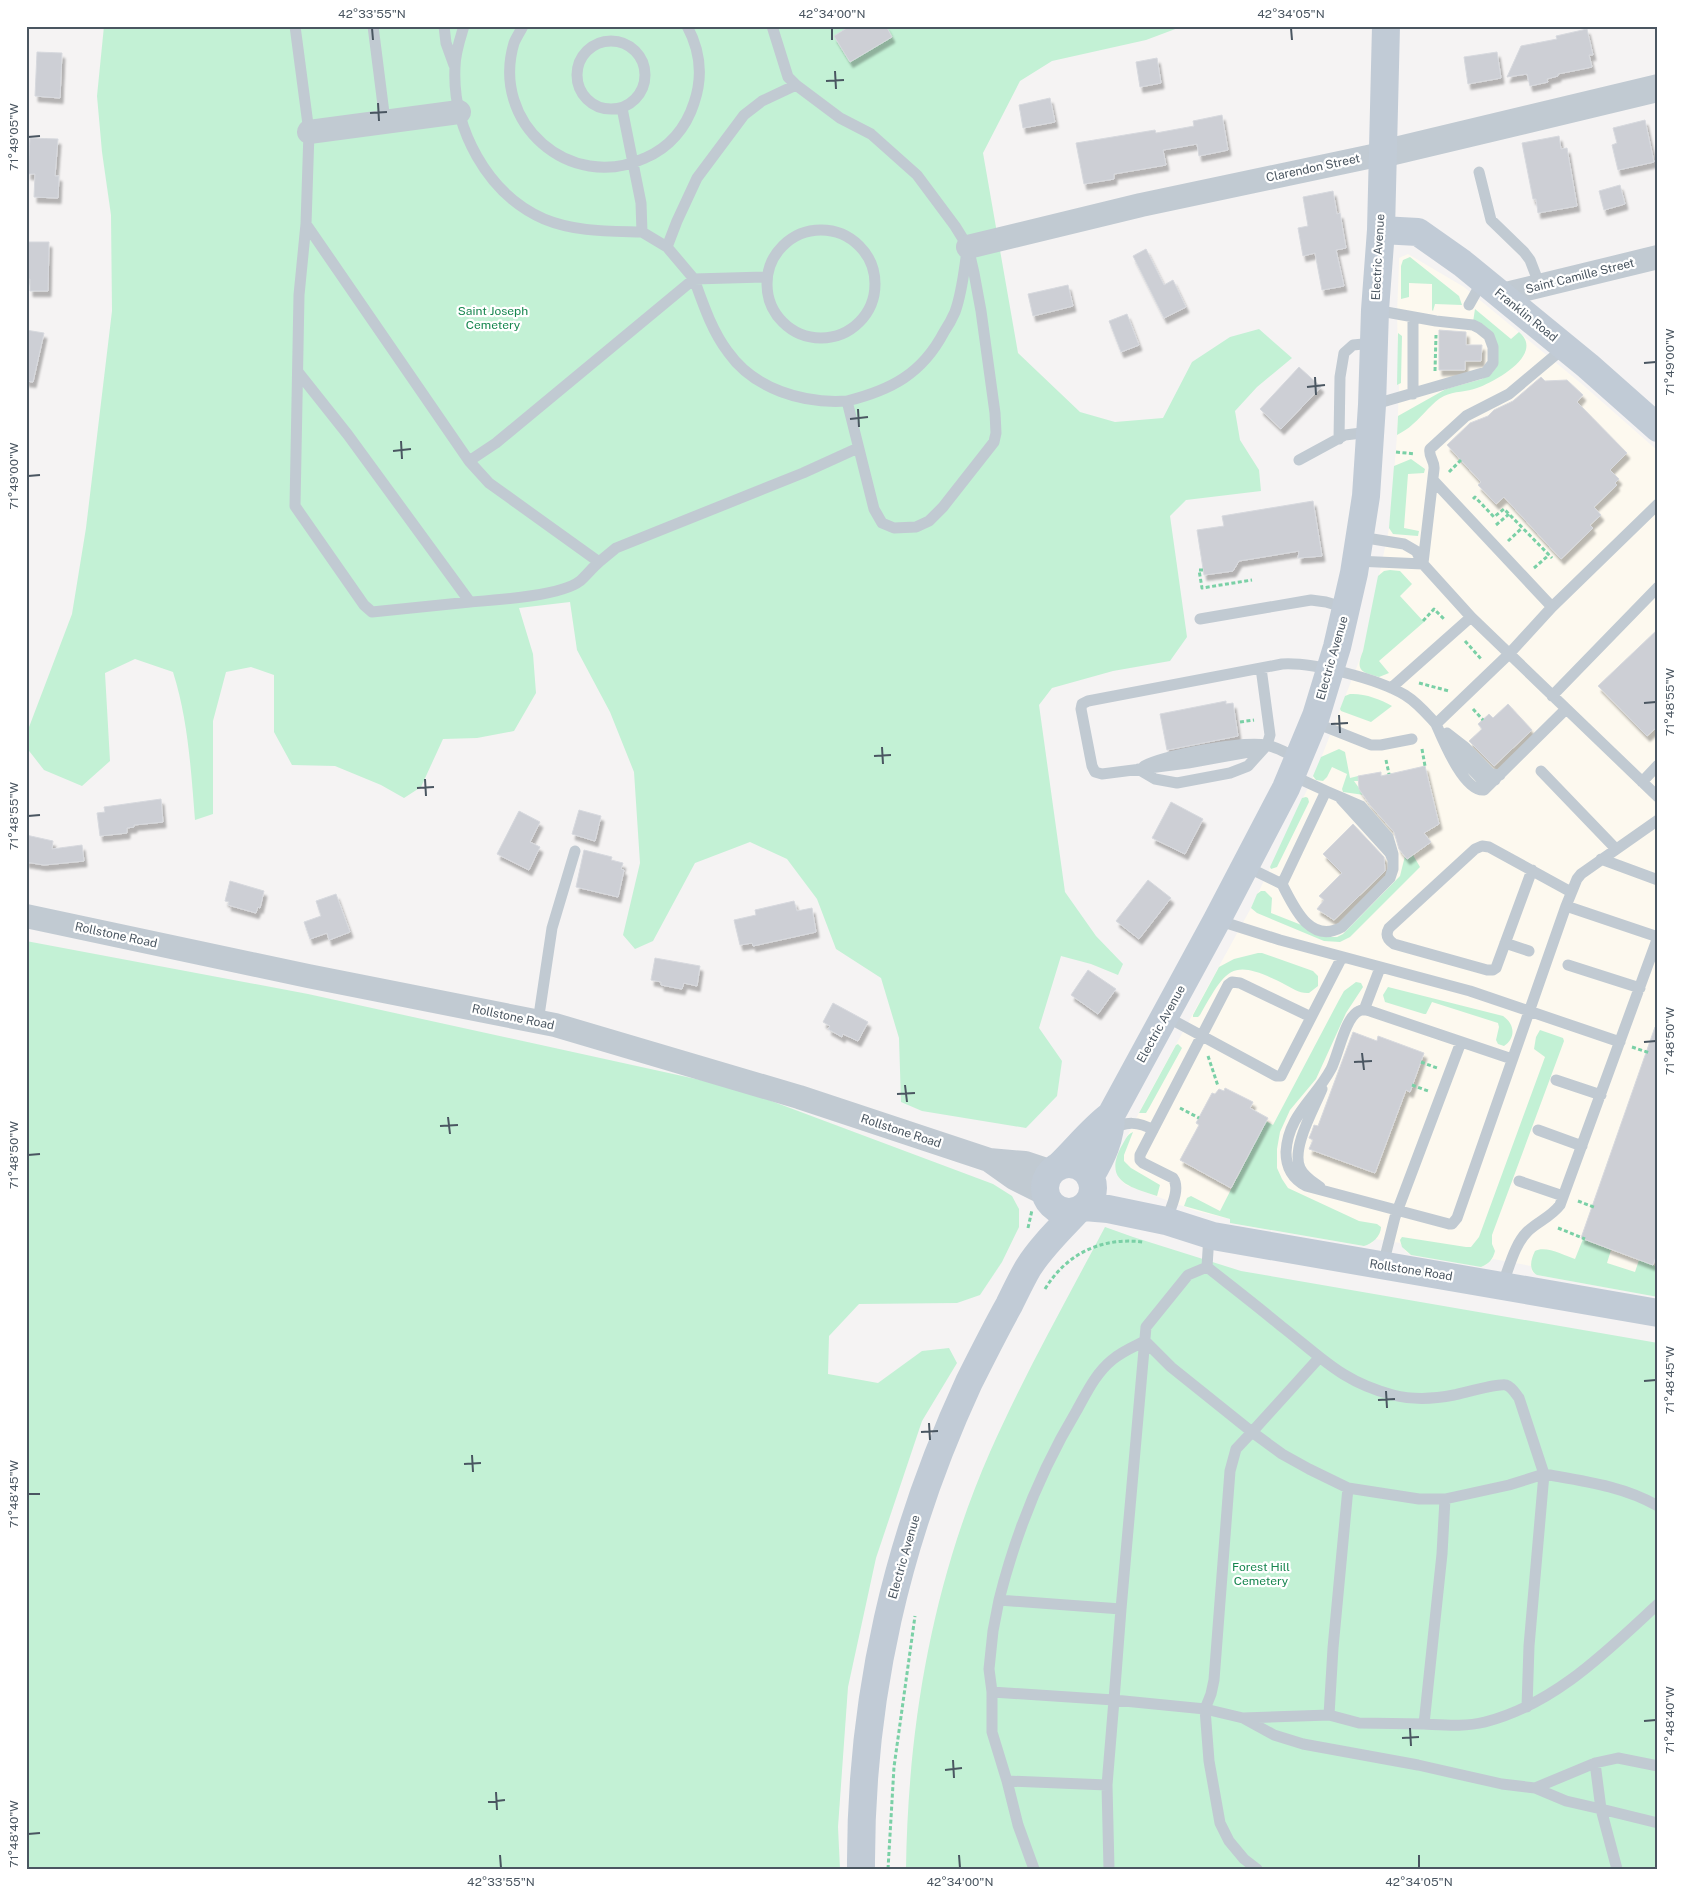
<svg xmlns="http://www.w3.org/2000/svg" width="1684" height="1895" viewBox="0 0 1684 1895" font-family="'Public Sans',sans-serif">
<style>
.commercial{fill:#fdf9ef}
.green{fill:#c3f1d5}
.building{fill:#cdcfd5;stroke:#d7d9de;filter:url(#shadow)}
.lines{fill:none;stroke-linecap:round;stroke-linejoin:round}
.path{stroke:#7ad0a6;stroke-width:3;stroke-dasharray:4 2.5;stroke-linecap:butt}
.service{stroke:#c1cad2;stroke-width:11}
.minor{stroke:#c1cad2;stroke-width:24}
.tertiary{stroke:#c1cad2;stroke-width:28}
.secondary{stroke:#c1cbd6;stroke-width:28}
.ticks{fill:none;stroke:#4a5661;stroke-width:2}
.labels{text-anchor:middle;stroke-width:4.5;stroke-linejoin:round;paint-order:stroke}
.street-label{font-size:12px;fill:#4a5661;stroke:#fff}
.park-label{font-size:12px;fill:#17864f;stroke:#fff}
.neatline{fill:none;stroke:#4a5661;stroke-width:2}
.ticks-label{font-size:12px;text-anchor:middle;fill:#4a5661}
</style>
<defs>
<filter id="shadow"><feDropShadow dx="3" dy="5.5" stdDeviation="1" flood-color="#0004"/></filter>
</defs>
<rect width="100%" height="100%" fill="#f5f3f3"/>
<path class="commercial" d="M1408,254L1464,287L1583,385L1658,451V1297L1537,1275L1532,1272L1531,1266L1493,1259L1486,1265L1481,1267L1411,1255L1406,1252L1400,1243L1375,1239L1372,1243L1364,1246L1230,1223V1219L1196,1211L1126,1185L1119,1178L1115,1168L1117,1156L1145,1101L1251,908L1316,771L1363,651L1390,524L1397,435L1399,388L1397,314L1399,263V258Z"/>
<path class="green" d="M104,26H1177L1178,28L1146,40L1052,61L1020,81L983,153L1018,353L1080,412L1115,422L1163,418L1192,362L1230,337L1259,329L1292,358L1257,387L1235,411L1240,440L1259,470L1261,491L1186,500L1170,516L1187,637L1170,661L1113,671L1052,688L1039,705L1065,892L1096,936L1123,964L1118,975L1091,964L1061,956L1039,1028L1062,1061L1057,1096L1026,1128L922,1111L901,1102L899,1038L881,978L836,949L817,899L787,859L750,842L695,863L653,941L635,949L623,935L640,863L634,772L610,712L577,650L570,602L519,608L533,654L536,693L514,731L477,738L443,739L421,787L404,798L381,785L335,766L292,765L274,732V675L251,667L226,672L213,721V814L195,820C191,770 188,719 173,672L135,659L105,673L110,761L82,786L44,770L26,747V735L72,614L86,528L112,311L111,215L102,152L97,96Z
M1410,257L1459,296L1462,305L1435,304L1433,311L1432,310V284L1409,283V297L1401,299V266L1403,260Z
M1475,309L1511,339L1519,332C1545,354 1496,381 1477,388C1467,392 1454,391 1444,396C1432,402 1423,416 1413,424C1408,429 1402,432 1397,435L1398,416L1446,389L1482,379L1493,372L1497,352L1473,322Z
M1398,333L1402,336L1401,380V383L1397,385Z
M1411,459L1425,469L1424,473L1408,474L1404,528L1419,531L1418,536L1393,534L1389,528L1394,466Z
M1390,570L1400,571L1412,584L1400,596L1424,622L1379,661L1389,673L1379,677C1361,672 1355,671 1363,651L1378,576L1384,571Z
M1350,694C1363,693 1381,699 1392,706L1371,722L1341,711L1340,709L1345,696Z
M1339,749L1345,752L1350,778L1358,776L1359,781H1354L1364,795L1343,792L1342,789L1347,774L1332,767L1327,777L1323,781L1316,780L1313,776L1321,757Z
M1306,797L1308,798L1309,802L1277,867L1271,869L1270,867L1302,798Z
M1413,855L1420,867L1350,937L1340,942L1324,941L1257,913L1251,908L1257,894L1261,891H1265L1272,898L1271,913L1332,937H1337L1343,934L1400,876L1405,856L1408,859Z
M26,941L308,994L737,1088L993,1184L1012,1196L1019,1209V1227L1002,1262L980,1295L957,1303L859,1304L829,1336L828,1374L878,1383L922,1351L949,1348L957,1363L922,1421L876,1558L848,1687L838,1827L840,1869H26Z
M1258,953H1262L1313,971L1318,976V986L1309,993C1300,994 1292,988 1284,984C1231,957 1227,968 1200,1015L1198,1017H1193V1015L1219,967L1234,959Z
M1356,982L1361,983L1363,987L1346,1013L1316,1079L1290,1110L1280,1132L1277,1149V1168L1282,1179L1288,1188L1359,1221L1377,1224L1381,1227C1381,1236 1372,1244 1364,1246L1230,1223V1219L1184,1206L1187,1198L1191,1196L1220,1211L1266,1121L1273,1125L1339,1000L1344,991Z
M1388,987L1503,1016C1515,1024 1516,1038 1504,1046L1498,1044L1496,1040L1499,1027L1498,1023L1432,1002L1426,1014H1424L1385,1002L1383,995Z
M1540,1030L1563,1038L1564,1041L1492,1235V1244L1495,1251C1493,1259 1489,1264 1481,1267L1411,1255L1402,1247L1400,1240L1402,1237L1466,1247H1471L1479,1237L1545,1057L1534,1049L1536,1037Z
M1178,1044L1182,1048L1149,1108L1146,1113H1139L1176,1045Z
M1133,1132L1124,1155V1161L1131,1168L1160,1185L1157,1196C1131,1187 1103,1182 1121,1147C1125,1141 1126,1135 1133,1132Z
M1105,1227L1133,1237L1241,1271L1658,1343V1869H906C908,1726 932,1584 990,1452C1024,1375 1066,1301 1105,1227Z
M1583,1239L1611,1250L1607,1263L1635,1272L1639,1260L1658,1267V1297L1537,1275C1528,1270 1531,1259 1535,1251C1545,1245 1564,1255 1575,1259Z"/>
<path class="building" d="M850,26H886L892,37L850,62L834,36Z
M1587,29L1593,55H1589L1592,67L1558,74V76L1547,79L1548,82L1530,86L1527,74L1507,77L1521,46L1557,39L1556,36Z
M37,52L62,53L60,98L35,96Z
M1497,52L1501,78L1468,84L1464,57Z
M1157,58L1161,83L1140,87L1136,62Z
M1050,98L1055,122L1023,128L1019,105Z
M1222,115L1228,150L1199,156L1197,144L1163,150L1166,165L1114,174V179L1084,184L1076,143L1155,130L1156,133L1194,126L1193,121Z
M1645,120L1654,162L1618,170L1612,145L1617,143L1613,128Z
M1559,136L1561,149L1567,148L1577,206L1538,213L1536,199H1533L1522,143Z
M30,138L58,139L55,176H59L58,198L34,197L35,174H28Z
M1620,185L1625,204L1604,210L1599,191Z
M1333,191L1337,214L1340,213L1346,248L1336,250L1344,286L1322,290L1315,253L1303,256L1298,228L1308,226L1303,197Z
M26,242H49L48,291H30V279H26Z
M1146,249L1164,285L1173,280L1186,307L1164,318L1133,256Z
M1068,285L1073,306L1033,316L1028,294Z
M1127,314L1139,345L1121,352L1109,321Z
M26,330L44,333L33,382L26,381Z
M1439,330L1466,332V345H1482L1481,361H1465V370H1439Z
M1299,367L1321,387L1281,429L1260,409Z
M1541,377L1545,381L1567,380L1583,395L1577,402L1627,453L1610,470L1619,479L1615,483L1617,485L1594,507L1601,515L1590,525L1593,528L1561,559L1504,497L1496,504L1478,485L1481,482L1447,445L1470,423L1488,416L1494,410L1513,401Z
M1313,501L1322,556L1298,558L1299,551L1239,561L1233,571L1204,575L1197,530L1224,526L1222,516Z
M1658,629V726L1647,736L1598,686Z
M1226,701V704L1233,703L1238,736L1167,750L1160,714Z
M1508,704L1532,730L1494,766L1469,741L1482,729L1478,724L1489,714L1493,718Z
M1425,766L1439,824L1424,833L1431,842L1407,859L1399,849L1394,832L1370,805L1359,789L1358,776L1381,772V776Z
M161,799L163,822L134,825V827L127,828V833L100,836L97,813L105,812L104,807Z
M1171,802L1203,819L1185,854L1152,838Z
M579,810L601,816L595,841L572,834Z
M519,811L540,822L530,842L540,847L529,870L497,854Z
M1353,824L1384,857L1385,871L1334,920L1317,909L1324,900L1319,896L1342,873L1323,854Z
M26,835L53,841L52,849L82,845L84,861L44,865L26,862Z
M584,850L612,857L611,860L623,863L621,869L624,870L618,897L576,887Z
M1148,880L1171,898L1139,939L1116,921Z
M230,881L264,891L260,908L258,907L256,913L228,905L229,902L225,901Z
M336,894L350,932L329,940L327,933L310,939L304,922L321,916L316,901Z
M794,901L797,911L812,908L816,932L753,946L752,943L740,945L734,920L756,915L755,910Z
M655,958L700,966L697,986L684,983L682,989L661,985V982L651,980Z
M1088,970L1116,989L1098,1014L1071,995Z
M833,1003L868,1022L858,1041L843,1034L842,1037L828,1029L830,1026L823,1022Z
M1655,1027H1658V1251L1653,1265L1581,1238Z
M1353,1032L1377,1041L1378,1036L1424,1053L1410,1092L1406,1090L1375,1173L1309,1149L1313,1140L1309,1138L1312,1131L1314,1125L1318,1126Z
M1225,1088L1253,1102L1250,1108L1268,1118L1231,1188L1180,1160L1199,1125L1196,1123L1212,1093L1215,1094L1219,1089L1224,1091Z"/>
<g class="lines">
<path class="path" d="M1435,371L1436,335
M1396,452L1415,454
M1449,472L1461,460
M1473,499L1475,497L1494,517L1504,509L1552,558
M1496,525L1509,514
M1508,541L1522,528
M1534,568L1549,555
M1203,570H1199L1202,588L1252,580
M1423,621L1434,609L1445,620
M1465,641L1482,660
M1419,683L1449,691
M1473,709L1483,720
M1240,722L1254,720
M1422,749L1425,766
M1386,760L1389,774
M1632,1047L1650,1053
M1208,1056L1218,1086
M1421,1062L1437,1068
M1412,1085L1428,1091
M1180,1108L1199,1118
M1578,1201L1596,1208
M1028,1228L1032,1210
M1558,1228L1585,1239
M1045,1289C1067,1253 1102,1237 1143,1242
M888,1869L894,1767L915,1616"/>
<path class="service" d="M295,26L309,132L306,224
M373,26L385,121
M444,26L446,43L454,65
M464,26C460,39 455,53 455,67C452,128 487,194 544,219C575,232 609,231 642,232
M523,26C520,32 516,38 514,43C490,123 570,193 645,158C669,148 686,128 694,103C703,77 700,50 687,26
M577 75a34 34 0 1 1 68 0a34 34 0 1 1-68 0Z
M622,108L641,203L642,232L667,247L694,279L766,277
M1479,172L1491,220L1524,252L1530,260L1540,286
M767 284a54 54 0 1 1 108 0a54 54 0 1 1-108 0Z
M667,247L677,221L697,178L744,115L762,101L796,85
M1469,305L1483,280
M298,372L348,435L470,602L372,612L364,605L295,506L299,295L306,224L469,461L489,483L599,562C592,568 586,576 580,581C561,596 496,600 470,602
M1413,394V317
M847,401C891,390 922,374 944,332C948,326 952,319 955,312C962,293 964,271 967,251
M1372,405L1486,372L1493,363V347L1489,336L1479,328L1473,325L1436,321L1375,310
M1339,439L1340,377L1344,353L1353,345L1374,343
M1299,460L1345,435L1370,432
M469,461L496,443L694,279C703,304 712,331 728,352C754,389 803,404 847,401L874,509L882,523L894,528L916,527L929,521L943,507L994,442L996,433L995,413L981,311L974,273L968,247L955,226L917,175L871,134L840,118L796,85L788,77L772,26
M1433,480L1552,607
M1360,537L1404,544L1416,551L1423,564L1471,617L1658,797
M1356,561L1423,564
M599,562L616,548L803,473L858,448
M1423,563L1434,469C1435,461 1428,456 1430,449L1466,416L1509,394L1565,347
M1200,619L1311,600L1326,602L1346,608
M1391,688L1471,617
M1552,696L1658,587
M1313,722L1371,745H1381L1412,739
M1436,724C1443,740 1464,792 1484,790L1566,709
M1447,733L1465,747L1491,774L1500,775
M1447,740L1461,758L1483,781L1491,782L1495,780
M1267,745L1249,752L1188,763L1102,774L1095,772L1092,766L1081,709L1082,704L1088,701L1282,664C1313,662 1378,679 1405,695C1418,703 1426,713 1436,724L1509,654L1552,607L1658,504
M1144,766C1165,755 1242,741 1266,745C1277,747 1288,754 1298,758
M1138,769L1155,779L1177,783L1230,773L1248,766L1267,745L1270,735L1261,668
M1541,771L1616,849
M1642,782L1658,765
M1341,799L1390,853L1392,858
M1601,859L1658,880
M1245,866L1282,884L1326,791L1291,775
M1532,870L1496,968L1493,970H1487L1394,944C1388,940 1385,935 1389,928L1475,849L1482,846L1489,847L1571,892
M1282,884C1294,907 1310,945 1342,927L1390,878L1393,869V854L1388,837L1361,806L1326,791
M1566,906L1658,937
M1217,920L1280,940L1470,991L1620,1042
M1505,943L1529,951
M1568,965L1640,988
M1364,1010L1380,968
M1165,1016L1276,1076H1281L1342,957
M538,1022L552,928L575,851
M1512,1059L1370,1011C1366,1010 1362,1009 1359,1011C1345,1017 1338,1056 1331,1069C1315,1099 1288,1115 1286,1152C1286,1168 1293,1179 1306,1186L1449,1224H1452L1457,1218L1566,906L1577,879L1581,874L1658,820
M1556,1080L1601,1095
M1538,1130L1582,1146
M1112,1131C1124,1120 1140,1122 1153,1130
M1519,1181L1563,1196
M1320,1187C1313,1182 1304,1177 1300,1168C1291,1148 1314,1109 1322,1089
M1166,1221C1170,1209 1181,1189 1173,1178L1143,1163L1140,1160V1155L1228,985L1232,982L1240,983L1311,1017
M1383,1265L1395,1217L1461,1042
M1207,1267C1231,1286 1257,1306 1281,1326C1321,1357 1342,1382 1393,1395C1413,1400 1434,1399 1454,1395C1464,1393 1498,1383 1506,1385C1512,1387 1515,1393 1519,1398L1544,1474C1583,1481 1623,1486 1658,1506
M1502,1285C1509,1269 1514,1245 1527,1232C1537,1222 1551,1217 1560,1205L1658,937
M1145,1341C1133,1347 1121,1352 1112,1360C1096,1373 1087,1392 1077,1410C1041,1470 1016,1532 999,1600L1121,1609L1146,1327L1188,1275L1207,1267L1209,1235
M1319,1358L1252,1432L1282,1454L1309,1469L1348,1488L1419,1499H1445L1442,1554L1424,1724C1445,1725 1465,1727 1485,1722C1555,1704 1607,1651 1658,1604
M1348,1488L1333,1648L1329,1715L1359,1723L1424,1724
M1445,1499L1509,1485L1544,1474L1529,1646L1527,1707
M999,1600L993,1631L989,1669L992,1692V1732L1007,1781
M992,1692L1114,1700L1121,1609
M1329,1715L1243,1718L1274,1735L1303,1744L1418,1765L1502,1784L1535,1788
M1243,1718L1205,1709L1209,1761L1220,1823L1229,1841L1244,1859L1257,1869
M1595,1763L1601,1809L1566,1801L1535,1788L1595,1763L1618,1758L1658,1766
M1034,1869L1018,1825L1007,1781L1107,1785
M1109,1869L1107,1785L1114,1700L1205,1709L1211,1694L1214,1680L1230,1471L1236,1449L1252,1432L1171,1367L1145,1341
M1617,1869L1601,1809L1658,1823"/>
<path class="minor" d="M309,132L459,112
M968,247L1141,205L1382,154
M1502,295L1658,257
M26,916L308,976L555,1025L799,1097L989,1160L1025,1163L1052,1172
M990,1161L1014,1178L1046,1194"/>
<path class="tertiary" d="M1382,154L1658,88"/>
<path class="secondary" d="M1381,230L1418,232L1462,263L1588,366L1658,428
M1045 1188a24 24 0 1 1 48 0a24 24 0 1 1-48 0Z
M1058,1167C1076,1150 1091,1130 1111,1115L1217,920L1286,788L1316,716L1337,647L1354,573L1366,496L1372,405L1375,310L1381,230L1386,26
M1090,1177C1102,1157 1111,1138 1111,1115
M1084,1207L1108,1209L1166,1221L1213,1236L1658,1313
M861,1869C860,1697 897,1538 969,1382C982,1356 995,1330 1009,1305C1015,1293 1021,1280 1028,1268C1041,1247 1061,1228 1077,1211"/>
</g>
<path class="ticks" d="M372,28L373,40M832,28V40M1291,28L1292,40M835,71L836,89M826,81L844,80M378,103L379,121M370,113L387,112M28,137L40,136M1644,363L1656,362M1315,377L1316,395M1307,387L1325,385M858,409L859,427M850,419L868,417M401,441L402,459M393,451L411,449M28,476L40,475M1644,703L1656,702M1339,715L1340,733M1331,724L1348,723M882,747L883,764M874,756L891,755M425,779L426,796M417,788L434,787M28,816L40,815M1644,1042L1656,1041M1362,1053L1364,1070M1354,1062L1372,1061M905,1085L907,1102M897,1094L915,1093M448,1117L450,1134M440,1126L458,1125M28,1155L40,1154M1644,1381L1656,1380M1386,1391L1387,1408M1378,1400L1395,1399M929,1423L930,1440M921,1432L938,1431M472,1455L473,1472M464,1464L481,1463M28,1494H40M1644,1721L1656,1720M1410,1728L1411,1746M1402,1738L1419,1737M953,1760L954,1778M945,1770L962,1768M496,1792L497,1810M488,1802L505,1800M28,1834L40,1833M500,1855L501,1868M959,1855L960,1868M1419,1855V1868"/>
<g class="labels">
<g class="street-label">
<text transform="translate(1313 168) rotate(-12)" y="4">Clarendon Street</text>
<text transform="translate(1378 257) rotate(-87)" y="4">Electric Avenue</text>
<text transform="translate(1580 276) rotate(-14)" y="4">Saint Camille Street</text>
<text transform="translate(1526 315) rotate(39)" y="4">Franklin Road</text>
<text transform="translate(1332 658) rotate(-74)" y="4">Electric Avenue</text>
<text transform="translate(116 935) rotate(12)" y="4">Rollstone Road</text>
<text transform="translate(513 1017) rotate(12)" y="4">Rollstone Road</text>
<text transform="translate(1161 1024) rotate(-61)" y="4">Electric Avenue</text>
<text transform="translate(901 1131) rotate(18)" y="4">Rollstone Road</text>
<text transform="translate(1411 1270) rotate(9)" y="4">Rollstone Road</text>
<text transform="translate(904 1557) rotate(-74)" y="4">Electric Avenue</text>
</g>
<g class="park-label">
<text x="493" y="315">Saint Joseph<tspan x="493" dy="14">Cemetery</tspan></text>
<text x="1261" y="1571">Forest Hill<tspan x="1261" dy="14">Cemetery</tspan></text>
</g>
</g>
<rect width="1684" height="1895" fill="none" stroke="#ffffff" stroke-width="55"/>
<rect x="28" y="28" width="1628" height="1840" class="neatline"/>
<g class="ticks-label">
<text x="372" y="18">42°33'55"N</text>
<text x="832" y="18">42°34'00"N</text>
<text x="1291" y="18">42°34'05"N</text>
<text transform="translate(14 137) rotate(-90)" y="4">71°49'05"W</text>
<text transform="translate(1670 362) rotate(-90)" y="4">71°49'00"W</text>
<text transform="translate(14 476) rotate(-90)" y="4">71°49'00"W</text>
<text transform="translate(1670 702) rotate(-90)" y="4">71°48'55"W</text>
<text transform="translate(14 816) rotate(-90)" y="4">71°48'55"W</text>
<text transform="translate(1670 1041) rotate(-90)" y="4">71°48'50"W</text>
<text transform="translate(14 1155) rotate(-90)" y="4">71°48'50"W</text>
<text transform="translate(1670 1380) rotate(-90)" y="4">71°48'45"W</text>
<text transform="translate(14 1494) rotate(-90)" y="4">71°48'45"W</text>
<text transform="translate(1670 1720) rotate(-90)" y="4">71°48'40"W</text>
<text transform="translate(14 1834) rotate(-90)" y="4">71°48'40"W</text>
<text x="501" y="1886">42°33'55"N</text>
<text x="960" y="1886">42°34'00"N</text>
<text x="1419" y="1886">42°34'05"N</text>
</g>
</svg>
